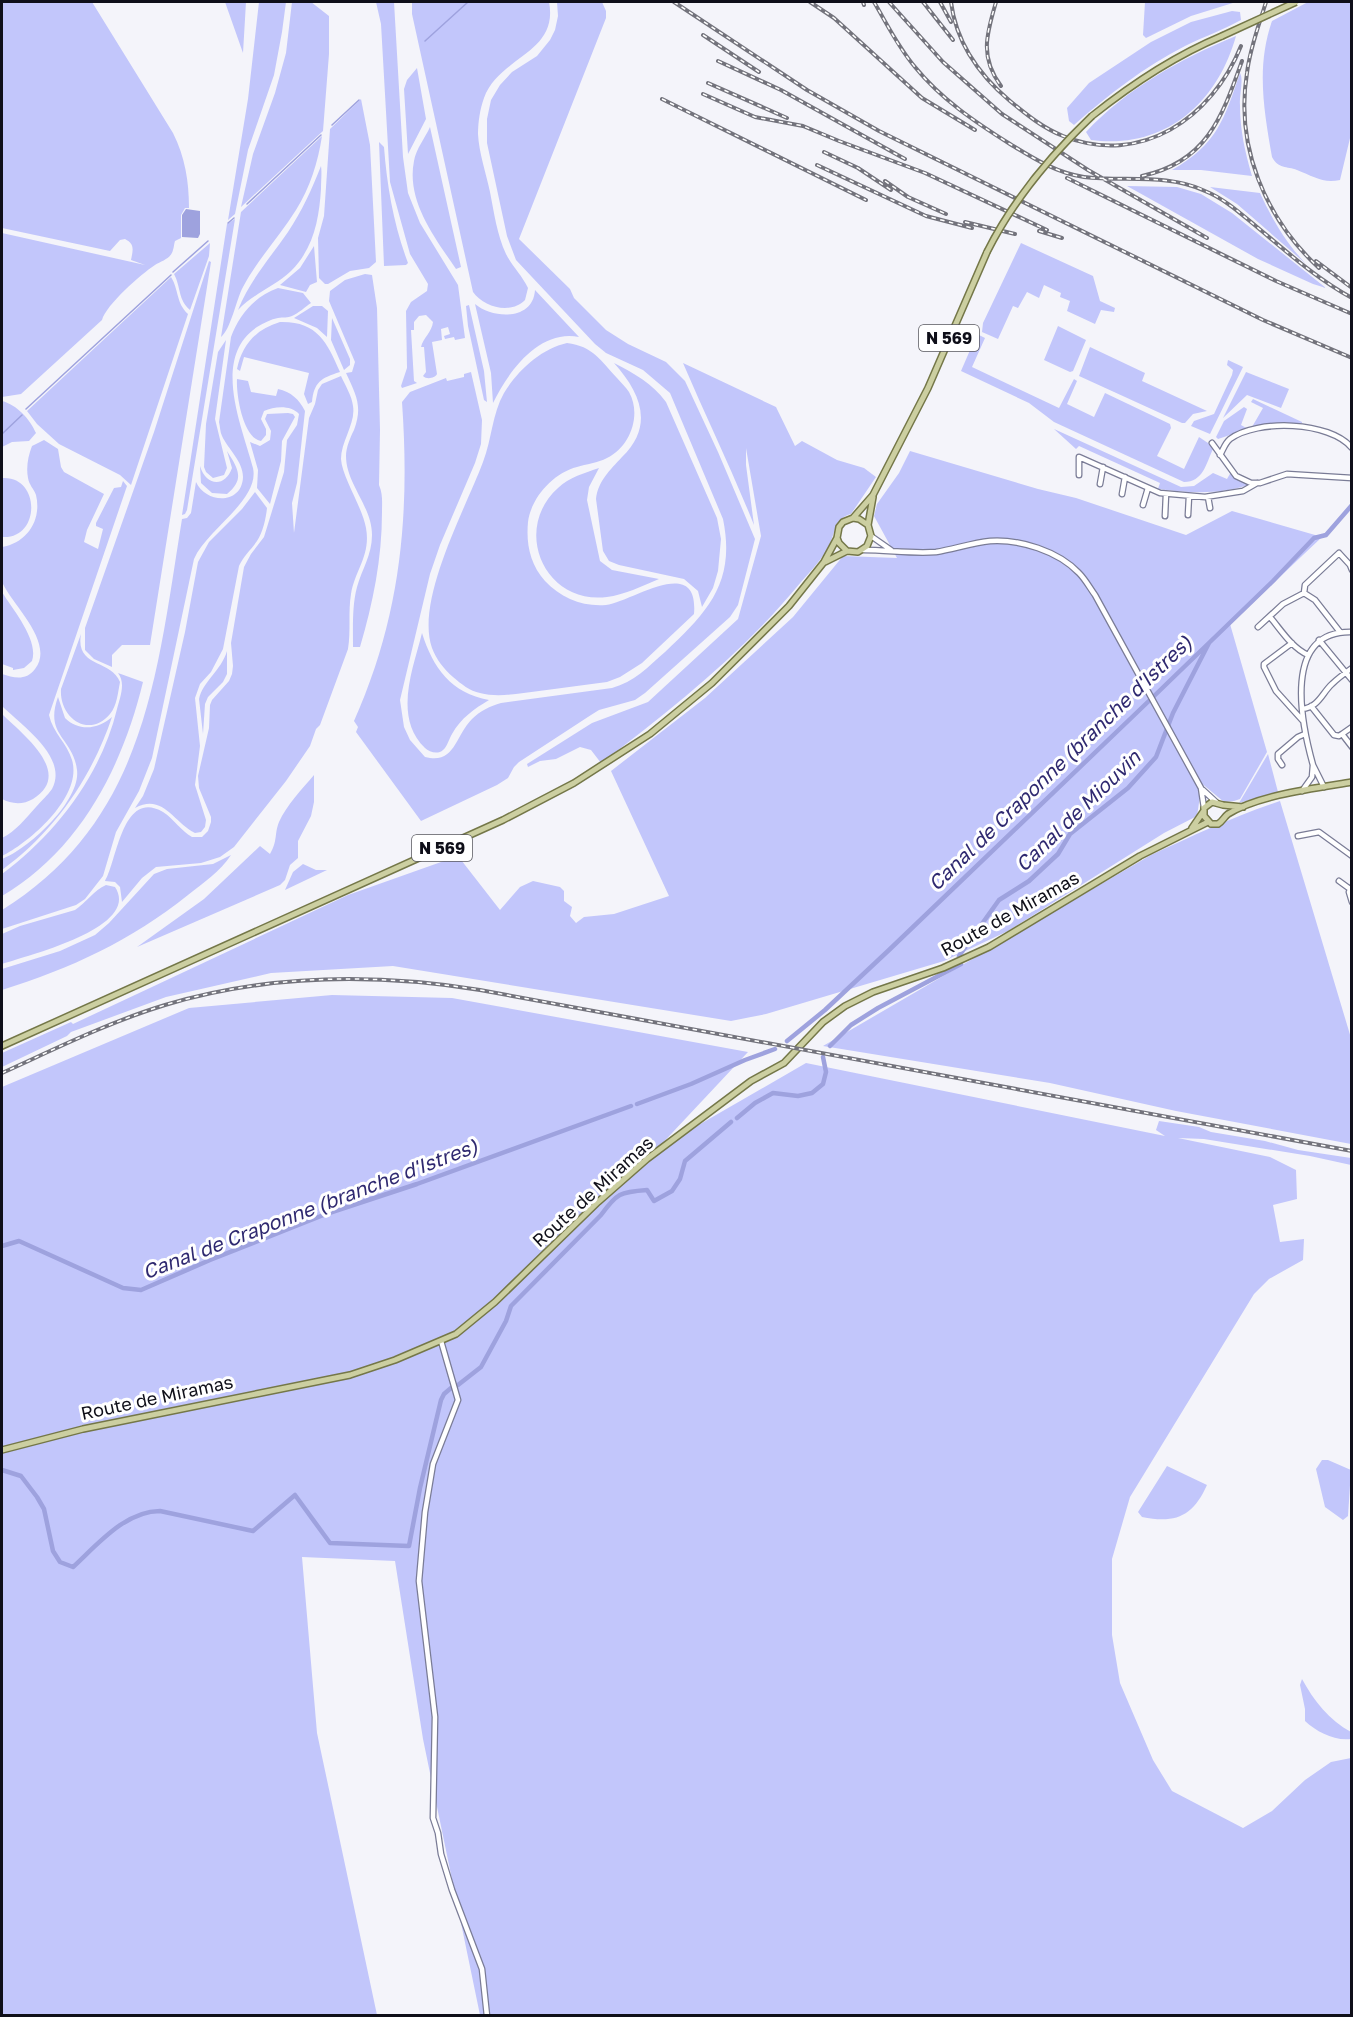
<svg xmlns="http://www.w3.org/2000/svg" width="1353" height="2017" viewBox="0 0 1353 2017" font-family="'Golos Text',sans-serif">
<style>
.green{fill:#c2c6fb}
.water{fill:#9ea2de}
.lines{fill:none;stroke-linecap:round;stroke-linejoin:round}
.stream{stroke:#9ea2de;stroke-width:1.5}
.canal{stroke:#9ea2de;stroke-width:4.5}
.minor-casing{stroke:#7a7c96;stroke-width:7}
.major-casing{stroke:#747748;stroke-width:8}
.minor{stroke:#fff;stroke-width:4.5}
.major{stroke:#cccfa1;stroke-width:5}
.rail-casing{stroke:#73737c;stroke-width:4}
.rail{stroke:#fff;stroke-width:1.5;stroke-dasharray:4.5;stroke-linecap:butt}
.major-bridge-casing{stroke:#747748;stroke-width:8;stroke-linecap:butt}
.major-bridge{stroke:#cccfa1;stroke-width:5}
.labels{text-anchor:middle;stroke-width:6;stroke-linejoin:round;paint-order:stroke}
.shield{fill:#fff;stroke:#57575e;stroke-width:1.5}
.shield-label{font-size:16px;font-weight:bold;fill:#0f0f19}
.street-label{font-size:18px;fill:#0f0f19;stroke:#fff}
.water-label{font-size:20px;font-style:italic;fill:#2f2970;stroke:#fff}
</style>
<rect width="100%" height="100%" fill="#f4f4fa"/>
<path class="green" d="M2,2H92L173,133C185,157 189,181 189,208H185L181,215V238L175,241C174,244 174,247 173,250C171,259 161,261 155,265C141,274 106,305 102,320L21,394L2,397V233L145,265L131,260C133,250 135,244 125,239L120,240L110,251L2,228Z
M225,2H246L243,53Z
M259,2H286L282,32L274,75L248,150L235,214L228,220L248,99Z
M292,2H311L329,16V54L323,131L241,207L253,154L275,93L286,53Z
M376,2H394L403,157L408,193L420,223L458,285L465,338L455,340L454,337L445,339L444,336L450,334L448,327L441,329L442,340L432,342L437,374C435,378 427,380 423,376L426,372L424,347H421C423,338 432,332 433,322L426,315L419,316L414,322V330H411L414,381L417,383L402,388L401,386L407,368L406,311L411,302L427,291L428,284L410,254L390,182L381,24Z
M412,2H549C559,54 499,56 484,98C480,109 478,122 478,134C479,153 486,173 490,192C494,212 497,235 506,254C512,266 522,275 528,288L525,300C510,315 484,307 473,292L412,14Z
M557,2H602L606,11V18L519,239L570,289L574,298L606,330L628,344L666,362L685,381L718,452L755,539L738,605L730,617L645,693L635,700L599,710L591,715L519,762L514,767L508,778L497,785L421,821L356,732L358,727L354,721C401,616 410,515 402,402L410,392L446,378L447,381L464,377V374L471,372L482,420L481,444L475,463L440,545L430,574L400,700L404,727L410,740L425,757C455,765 455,736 472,719C480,711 490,706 501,703L612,688C634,682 648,667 665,652C708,612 736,582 723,519L670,393L643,370L606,353L595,344L516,260L507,236L487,143V119L491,100L500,85L512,72L537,56L550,40L555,30L558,16Z
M1145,2H1236L1191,16L1146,38L1143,35Z
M1308,2H1351V134L1340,180C1323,184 1313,176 1297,170C1287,166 1278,169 1272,157C1264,111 1256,67 1272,21Z
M1232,11L1240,12L1241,20C1223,30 1203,37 1185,46C1144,67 1108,95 1074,125L1069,121L1067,108L1089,83L1151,42L1191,22Z
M1236,36C1217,104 1164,150 1091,140L1086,132C1126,89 1182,58 1236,36Z
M417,68L426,119L408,154L404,89L407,80Z
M1240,73C1244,80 1239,95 1240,105C1240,130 1245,152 1252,176L1201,170H1172C1217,144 1224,120 1240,73Z
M361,99L370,145L376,262L369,268L350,271L328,284H325L319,278L318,238L324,216L330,129Z
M430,127L461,267L456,269C435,238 406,201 414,161C416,149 425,138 430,127Z
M322,136C318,162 310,188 296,210C279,237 258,259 243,287C236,300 231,329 221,337L241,212Z
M379,142L384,147C387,187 394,226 408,263L406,265L384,266Z
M321,166C322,172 321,181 321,189C319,219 314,248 291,271C275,286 253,294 238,310C250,280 270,258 288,232C302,211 312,189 321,166Z
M1127,186L1177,187L1201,194L1232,213L1326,288L1313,284L1258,259Z
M1210,187L1260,193C1272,219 1285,241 1305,263L1237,204Z
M235,219L187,510L185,514L182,515L227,224Z
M210,243L209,256L190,310C178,300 181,287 174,274Z
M1021,243L1093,276L1100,301L1115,308L1114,312L1101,310L1095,324L1067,311L1070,301L1060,297L1061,293L1044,285L1039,298L1027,292L1018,308L1013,306L998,339L982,332L983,323Z
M314,246L317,282L310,285L306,292L280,285L300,268Z
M209,261L211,262L150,645H122L112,655V667L94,659L85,650V628L154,432Z
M365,274L372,275L377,308L380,430L379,485C383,494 382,503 382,512C382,559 373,603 360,647H353C353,629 352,605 357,587C362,569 372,555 372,535C372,506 346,484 346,456C346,448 350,438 354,430C363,406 356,395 346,373L352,372L355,362L329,301L330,291L345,280Z
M171,277C179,290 176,303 188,314L131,485L120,475L59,444L37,424L27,411Z
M278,288L303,293L311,303C305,307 299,313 292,316C288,318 283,317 278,318C271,319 264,323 257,327C211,358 242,426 253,468C260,500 207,529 194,559L152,758L139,791L116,832L103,876L85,899L76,905L2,929V910C147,820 157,672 182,519L187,518L191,513L196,482C206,504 242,505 243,477C243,461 228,449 222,436C220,432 220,426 219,422L231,337C239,315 255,296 278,288Z
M535,290L579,337C539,329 508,372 493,403L491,373L475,304C493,319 533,321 535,290Z
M469,305L484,371L487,402L484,400L468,326L466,306Z
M313,306H322L328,311L327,337L317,328L294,318Z
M332,318L350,359V365L344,370L331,340Z
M280,322C317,321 327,342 340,372C321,378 314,382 312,402L308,404L304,394L309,373L244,357L240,371L237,369C242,345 256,329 280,322Z
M1058,326L1086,340L1073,371L1070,372L1044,360Z
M977,334L985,338L972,367L1059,408L1074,379L1077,381L1067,404L1094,417L1105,393L1170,424L1171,428L1157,456L1184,469L1199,437L1211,445L1213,449C1206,464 1203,482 1184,482L1054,422L1029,403L961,371Z
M226,340L215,419L227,468L224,475L213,478L206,472L204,467L206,424L218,352Z
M567,343C593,346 601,361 617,378C621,383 626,387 629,392C642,415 630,447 607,458C598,463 586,464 577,467C553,473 531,498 528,522C526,544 530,564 545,581C561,598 583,607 606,605C632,602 699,553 694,614L642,663L620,677L607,682C584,685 562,688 539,691C520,693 499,698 480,693C470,691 461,684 453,677C444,669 436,659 432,648C415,600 466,508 483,462C492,439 492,414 504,393C518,370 541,349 567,343Z
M1090,347L1145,373L1142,381L1207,411L1193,414L1185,423H1182L1079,376Z
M1228,360L1243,367L1210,434L1191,426L1194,421L1214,414L1232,375L1233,370L1227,365Z
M614,363C635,374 652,383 666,402L717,518L721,539L718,571L713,588L702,607L698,591L684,579L619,565L609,561L603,551L596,499C598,481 610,470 622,457C655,425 640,392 614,363Z
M683,363L776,407L795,446L802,441L837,460L864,468L876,477L851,514C846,515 843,517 840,521C834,528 833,537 829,546C822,559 811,571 801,582C743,653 673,708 601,763L591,750L580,747L556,759L540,761L528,767L527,764L592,723L648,702L738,619L761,536L746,448V465L754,525C732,470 706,417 683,363Z
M1246,372L1289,389L1281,408L1247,395L1223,418Z
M341,376C345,385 352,396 353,406C356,423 341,441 341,459C342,477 362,506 366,528C371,555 355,570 351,594C348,612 351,631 348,649L320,725L316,729L310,746L286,781L234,847L220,857L201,863L156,867L142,878L122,902L120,887L115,882L105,881C117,862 122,788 163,812C174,819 181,831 192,837H202L208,831L211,822V817L199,788L198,776L209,728L210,705L212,700L229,681L232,674L233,666L231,643L244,567L251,554L264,537L284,472L287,440L297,425L299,414C291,405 275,406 264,411L261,419L266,429V435L261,441C243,438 236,395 237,379L248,381L251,392L276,396L278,389C291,392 299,399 305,411L297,483L292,503L294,533L309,418L315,404L318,390L322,384Z
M1253,399L1302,422V423L1252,427L1263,408L1251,402Z
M2,401C17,405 30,419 36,433L29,441L12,442L2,447Z
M1244,407L1247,409L1241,425L1248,429L1218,439L1216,437L1224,421Z
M288,413L293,414L295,417L282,441L281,461L270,504L257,488L258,470L250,442L260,446L270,440L271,431L265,419L267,414Z
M1054,429L1181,487L1194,486L1213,473L1227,479L1231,472L1239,480L1251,484C1222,495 1188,493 1158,489L1160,483L1079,446L1076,449Z
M44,440L58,449L61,467L64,472L104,494L87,530L84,542L98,549L103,529L96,526V523L114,488L121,487L123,481L127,486L49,715C53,733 67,743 72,760C83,796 30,842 2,856V838C16,831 25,819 36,807C41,801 48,795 52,789C69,757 21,725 2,706V674C14,678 26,681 35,669C55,643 14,607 3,584C0,574 2,557 2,547C27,543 42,520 36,495C34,489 29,485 28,478C26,468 28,456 32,446Z
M227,451C237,467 246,479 227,494L212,493L201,483L200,466C206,486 225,488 232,468Z
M910,451L1038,489L1076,498L1186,535L1232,511L1322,537L1230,624L1267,752L1240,799L1234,801L1224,802L1200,782L1197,783L1200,796L1197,816L1164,833L1008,931L944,961L766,1014L731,1021L393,966L271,973L166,997L71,1032L67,1036L2,1067V1053L71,1022L73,1024L348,895L458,856L500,910L520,887L533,881L560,887L564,891V901L572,907L570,916L576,923L584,917L614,914L669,896L611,771L705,698L793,617L843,556L897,558L874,516L877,504L899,473Z
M599,468L589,487L587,500L600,561L612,570L659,579C642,586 624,595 607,597C544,605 512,529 558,488C569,477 585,473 599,468Z
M2,478C41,475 41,540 2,537Z
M255,492L267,508C266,518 263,532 257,541C251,550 244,555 239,566L223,649L211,672L200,684L195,698L200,746L195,785L206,820L205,827L201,832L195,833C173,822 163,793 135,808L143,796L154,769L185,632L198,562L209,542L242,509Z
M2,592C13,610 39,640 32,661L24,668L13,670V668L2,664Z
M422,633C433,668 451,693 489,700C474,709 461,718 452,734C449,739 447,747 443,750C438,755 429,752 425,748C393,717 413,669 422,633Z
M81,634C75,668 111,659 120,682C118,692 117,706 110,714C89,739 59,718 61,689Z
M227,651V674L223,682L208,697L205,704L203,734L199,699C203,681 221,671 227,651Z
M118,673L143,682C122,768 80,850 2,896V874C56,834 101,775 117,709C120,698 126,683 118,673Z
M58,697L65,718C79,732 99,729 112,717C91,779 54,832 2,870V859C28,849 81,801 77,770C73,737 44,736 58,697Z
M2,714C21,733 75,773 33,799C23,805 11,804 2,799Z
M1268,754L1278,792L1239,803Z
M314,775V802L311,816L298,841V858L290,865L285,880L280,885L137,947L204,899L260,846L270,854C278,840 274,835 279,822C286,806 302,789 314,775Z
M1280,801L1351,1038V1144L1176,1111L1050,1083L823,1046L1151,855C1194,835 1235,816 1280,801Z
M231,855C221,871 203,883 188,895C130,941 72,968 2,990V969L60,951L95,935L109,923L154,874L167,869L213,864Z
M303,864L316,870H327L285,890L293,872Z
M106,885L115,887C142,928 25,956 2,964V934L20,926L75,910C86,903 94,890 106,885Z
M332,995L452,998L748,1052L657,1149L806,1063L1165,1136L1156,1130L1159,1121L1199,1127L1211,1132L1265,1141L1298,1150L1351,1158V1165L1310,1156L1204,1139L1178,1138L1270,1157L1296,1170L1297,1199L1273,1205L1280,1242L1304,1239L1303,1260L1269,1279L1254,1294L1130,1497L1112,1559V1635L1120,1683L1153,1760L1172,1791L1243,1828L1272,1811L1305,1780L1331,1762L1351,1758V2015H480L423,1739L395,1561L302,1557L317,1733L377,2015H2V1087L189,1008Z
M1322,1460H1328L1351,1470L1348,1516L1343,1520L1325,1507L1316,1469Z
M1167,1466L1207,1485C1193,1516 1176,1524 1142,1517L1138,1512Z
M1302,1679C1314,1701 1329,1720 1351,1732V1739C1334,1741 1317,1732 1305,1721V1709L1300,1685Z"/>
<path class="water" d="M186,209L200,211V234L198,238L182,237V215Z"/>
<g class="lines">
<path class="stream" d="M425,41L468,2
M332,125L359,100
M247,204L321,135
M228,223L234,218
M173,272L208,241
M26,409L171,275
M2,434L22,415"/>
<path class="canal" d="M959,956L999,900L1029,881L1058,854L1070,834L1128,788L1156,757L1173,713L1209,643
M787,1041L825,1010L889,950L1152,698L1273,581L1314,538L1326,535L1352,505
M830,1046L851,1025L878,1008L961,964
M637,1104L691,1084L745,1060L775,1049
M737,1118L755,1103L773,1093L798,1096L812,1093L823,1084L826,1072L823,1057
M2,1246L19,1241L123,1288L141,1290L210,1260L326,1214L417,1184L631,1106
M458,1385L481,1367L506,1321L511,1306L601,1215C617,1193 620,1192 647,1190L654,1201L672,1191L680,1179L685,1161L731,1122
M2,1470L21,1476L37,1497L44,1509L53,1551L60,1562L73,1567C97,1545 125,1511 160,1511L253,1531L295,1495L330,1543L409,1546L420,1488L441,1400L444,1394L451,1388"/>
<defs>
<path id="minor" d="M1212,443L1236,476L1251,483H1260L1287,474L1352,478
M1220,455C1223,450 1225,443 1230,439C1257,419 1330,421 1352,448
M1079,475V457L1160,493L1205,497L1243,491L1257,483
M1100,484L1103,467
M1122,494L1125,477
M1208,497L1210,508
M1143,505L1148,488
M1188,515L1189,496
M1165,516L1166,494
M871,536L891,550
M863,550C888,550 912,554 936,552C954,549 972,543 990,541C1020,539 1058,551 1079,573C1085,579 1090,588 1095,595L1201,788L1204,808
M1270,617C1281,630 1292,648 1308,655
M1258,627L1283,604L1304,593
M1340,632L1315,600L1304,593L1305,585L1339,553L1350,565L1352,570
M1319,640L1352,680
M1292,643L1264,664V667L1276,691L1303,721
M1311,706L1334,735L1339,736L1342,734L1352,747
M1302,709C1319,707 1322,693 1332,684C1338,678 1345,673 1352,668
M1342,734L1352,727
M1282,765L1278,759V754L1298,737L1305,734
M1313,765C1301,722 1282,630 1352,632
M1203,790L1216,802
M1302,791L1312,777L1313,765L1324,787
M1298,836L1319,832L1352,856
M1339,881L1350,889
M1352,887L1349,892L1352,902
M441,1341L458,1400L433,1464L425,1512L419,1581L435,1717L433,1818L438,1833L441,1854L452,1890L482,1969L487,2016"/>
<path id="major" d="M1092,116C1132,84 1174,56 1222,36
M853,518L859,519L868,525
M837,538L839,543L847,551L858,552L867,546L871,536L868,525L873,497
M825,562L847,551
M1243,807L1223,805L1212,802L1204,808V816L1211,824H1218C1223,821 1224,817 1228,814C1258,795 1316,788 1352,782
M1192,828L1203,812
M2,1046L503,820L574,783L650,734L712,683L789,606L824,562L837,538L839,527L843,522L853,518L873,495L928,388L987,252
M2,1450L83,1429L350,1375L395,1360L456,1334L495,1302L598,1202L647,1159L751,1081L784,1063L823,1022L845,1006L873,992L943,968L989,947L1140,856L1208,822"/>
</defs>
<use href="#minor" class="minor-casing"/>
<use href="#major" class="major-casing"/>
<use href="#minor" class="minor"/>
<use href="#major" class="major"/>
<defs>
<path id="rail" d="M674,2L807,90L879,131L1263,320L1352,358
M810,2L834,18L922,98L975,130
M863,2L864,5
M874,2C887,24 898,47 915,67C941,99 975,122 1010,144C1033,158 1056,173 1084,177C1124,182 1167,173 1205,191C1225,199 1241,214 1257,227C1287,252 1317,279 1352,298
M889,2L943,62L1002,114L1088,170L1207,238
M923,2L953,40
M940,2L951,22
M951,2C956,42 979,75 1010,101C1027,115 1043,128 1063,136C1141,167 1212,118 1241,46
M996,2C987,33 979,57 1001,86
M1266,2C1259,25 1250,48 1247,73C1235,146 1265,218 1319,268
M703,35L759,72
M718,61L781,90L905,159
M708,83L787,118
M703,94L755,117L803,126L839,141L925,173L1047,230
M662,99L866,200
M824,152L858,168L891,190
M817,165L926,216L972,228
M1142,176C1207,162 1222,117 1242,61
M1067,178L1276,281L1352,314
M885,181L908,197L946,214
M965,222L1015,234
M1039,231L1062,238
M1316,261L1352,288
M2,1073C55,1049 109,1022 165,1005C269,974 375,973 480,990L1352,1151"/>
</defs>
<use href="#rail" class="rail-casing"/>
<use href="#rail" class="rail"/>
<defs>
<path id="major-bridge" d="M1222,36L1296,2
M987,252C1013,200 1050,156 1092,116"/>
</defs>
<use href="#major-bridge" class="major-bridge-casing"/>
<use href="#major-bridge" class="major-bridge"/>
</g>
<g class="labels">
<g class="shield">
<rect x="919" y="325" width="60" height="26" rx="4.5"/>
<rect x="412" y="835" width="60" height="26" rx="4.5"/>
</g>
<g class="shield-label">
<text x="949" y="344">N 569</text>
<text x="442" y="854">N 569</text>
</g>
<g class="street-label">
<text transform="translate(1010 914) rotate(-29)" y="6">Route de Miramas</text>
<text transform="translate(593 1192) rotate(-42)" y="6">Route de Miramas</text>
<text transform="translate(157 1398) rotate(-12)" y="6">Route de Miramas</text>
</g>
<g class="water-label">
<text transform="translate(1060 763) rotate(-44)" y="7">Canal de Craponne (branche d'Istres)</text>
<text transform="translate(1078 811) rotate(-44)" y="7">Canal de Miouvin</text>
<text transform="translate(310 1209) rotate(-21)" y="7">Canal de Craponne (branche d'Istres)</text>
</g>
</g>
<rect width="1353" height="2017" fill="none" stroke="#0f0f19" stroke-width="6"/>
</svg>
